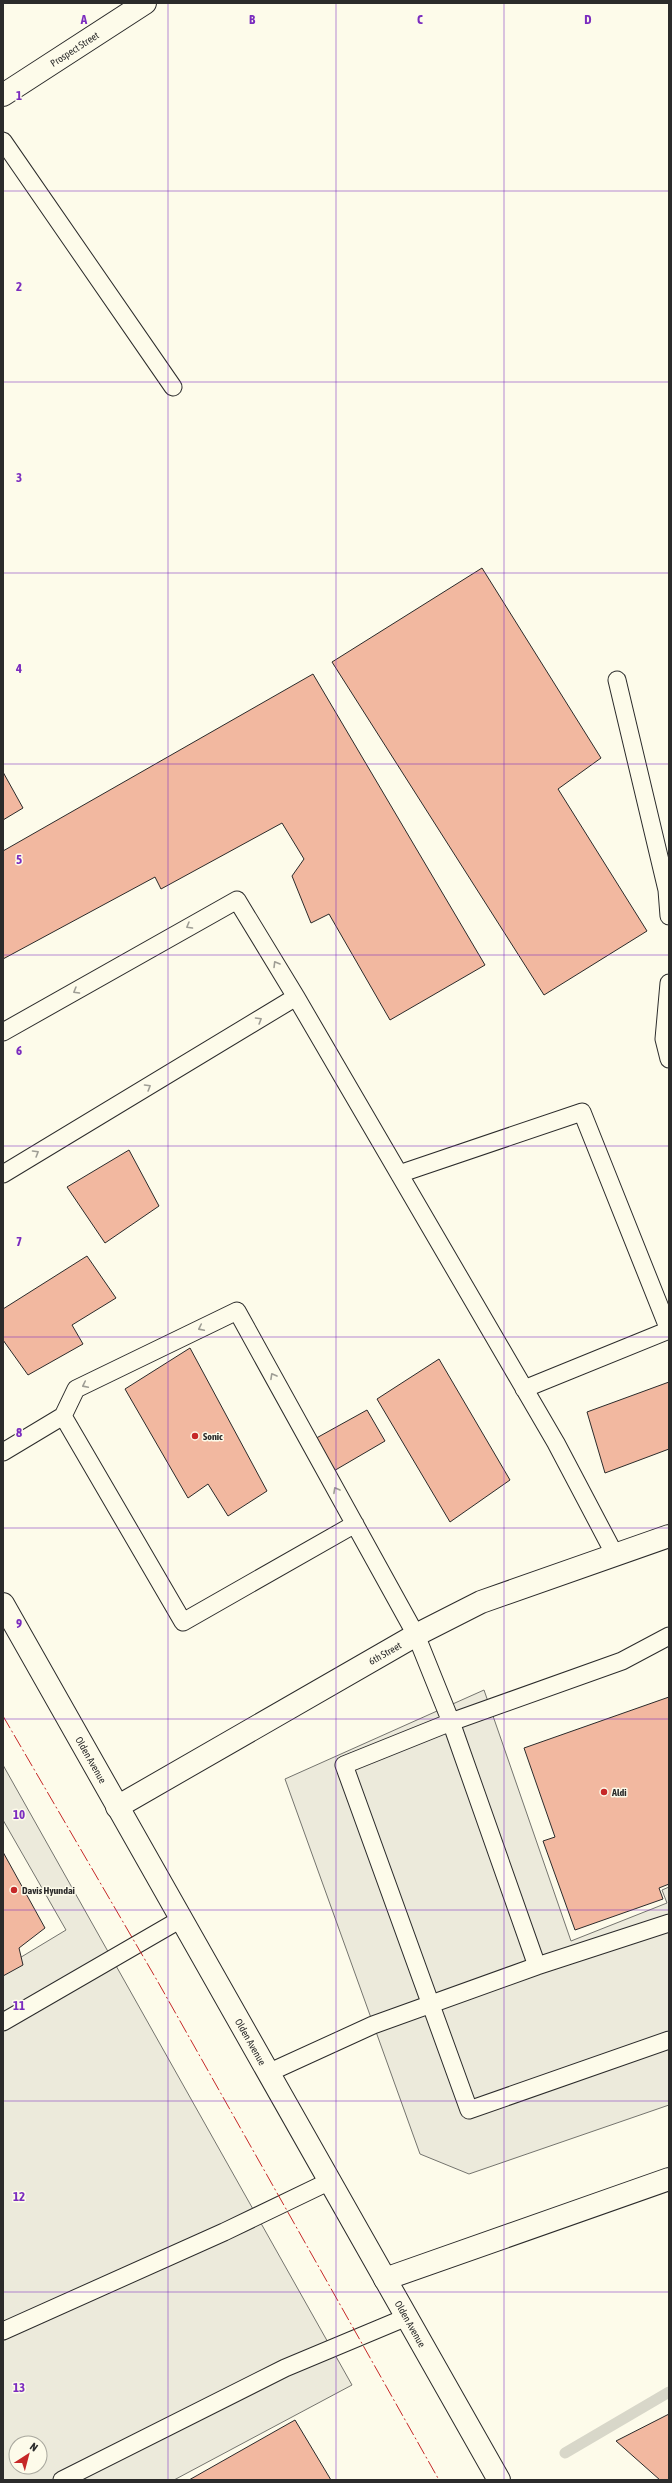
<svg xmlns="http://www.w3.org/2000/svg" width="672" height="2483" viewBox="0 0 672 2483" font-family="'Asap Condensed',sans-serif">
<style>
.parking{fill:#eceadb;stroke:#74746e;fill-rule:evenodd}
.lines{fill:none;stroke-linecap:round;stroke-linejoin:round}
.stream{stroke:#d8d7c9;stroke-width:11}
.building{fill:#f2b8a0;stroke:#2b2b2b}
.service-casing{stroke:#2b2b2b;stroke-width:19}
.minor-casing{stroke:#2b2b2b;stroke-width:24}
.tertiary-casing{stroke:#2b2b2b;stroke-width:24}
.secondary-casing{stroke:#2b2b2b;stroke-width:24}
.service{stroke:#fdfbea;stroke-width:17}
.minor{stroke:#fdfbea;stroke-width:22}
.tertiary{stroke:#fdfbea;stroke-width:22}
.secondary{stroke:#fdfbea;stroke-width:22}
.power{stroke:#c62828;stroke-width:1;stroke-dasharray:14 3 2 3;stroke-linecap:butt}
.oneway{stroke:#9e9d94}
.grid{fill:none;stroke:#7b2cbf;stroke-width:1;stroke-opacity:0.55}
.poi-dot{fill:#c62828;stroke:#fdfbea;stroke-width:1.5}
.labels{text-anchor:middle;stroke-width:3;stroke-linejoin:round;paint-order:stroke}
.street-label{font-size:10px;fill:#2b2b2b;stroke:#fdfbea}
.poi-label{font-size:10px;font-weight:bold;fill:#2b2b2b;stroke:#fdfbea;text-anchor:start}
.grid-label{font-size:13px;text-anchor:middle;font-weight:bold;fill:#7b2cbf;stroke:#fdfbea;stroke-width:3;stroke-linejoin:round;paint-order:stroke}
</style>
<rect width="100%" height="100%" fill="#fdfbea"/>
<path class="parking" d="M484,1690L571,1941L667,1903L662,1890L669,1887V2105L469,2174L420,2154L285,1779Z
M3,1765L352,2385L174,2480H3V1968L66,1930L3,1820ZM16,2443H40V2467H16Z"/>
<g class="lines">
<path class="stream" d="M565,2453L669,2392"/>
</g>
<path class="building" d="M482,568L601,758L558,789L647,931L544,995L332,662Z
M313,674L485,965L390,1020L329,914L311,923L292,876L304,859L282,823L161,889L155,877L3,959V851Z
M3,772L23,808L3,820Z
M129,1150L159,1206L105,1243L67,1187Z
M87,1256L116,1298L72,1325L83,1344L28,1375L3,1340V1309Z
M190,1348L267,1491L228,1516L208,1484L188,1498L125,1389Z
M439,1359L510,1480L450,1522L377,1399Z
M669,1382V1449L605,1473L587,1412Z
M367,1410L385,1441L332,1472L311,1441Z
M669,1697V1884L659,1888L663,1899L575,1930L543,1841L555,1837L524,1748Z
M3,1852L45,1928L19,1948L23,1965L3,1976Z
M669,2414V2480H660L616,2441Z
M295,2420L331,2480H189Z"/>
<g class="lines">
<defs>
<path id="service" d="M3,141L173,387
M617,680L667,890L669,916
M669,983L664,1039L669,1059
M3,1032L237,900L296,997L556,1443L615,1555
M3,1174L296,997
M399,1174L582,1112L669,1330L524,1389
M63,1416L183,1622L355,1524
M3,1452L63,1416L76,1389L237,1311L416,1635L451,1722L537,1966
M669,1636L622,1661L451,1722L344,1765L469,2110L669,2040
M3,2022L181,1919
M268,2073L373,2025L537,1966L669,1923
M3,2331L224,2232L330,2181
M62,2480L285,2368L407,2317"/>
<g id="minor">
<path id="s1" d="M117,1807L416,1635L481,1602L669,1536"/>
<path d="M385,2279L669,2179"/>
</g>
<g id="tertiary">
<path id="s2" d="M3,95L145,3"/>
</g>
<g id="secondary">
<path id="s3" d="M3,1604L499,2480"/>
</g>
</defs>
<use href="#service" class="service-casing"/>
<use href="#minor" class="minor-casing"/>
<use href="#tertiary" class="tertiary-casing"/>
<use href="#secondary" class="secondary-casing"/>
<use href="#service" class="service"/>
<use href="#minor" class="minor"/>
<use href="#tertiary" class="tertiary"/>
<use href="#secondary" class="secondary"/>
<path class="power" d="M3,1716L158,1982L439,2480"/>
</g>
<defs><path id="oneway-chevron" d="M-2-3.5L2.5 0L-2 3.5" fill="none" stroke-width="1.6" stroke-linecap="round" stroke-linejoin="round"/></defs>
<g class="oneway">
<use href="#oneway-chevron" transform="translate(189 926) rotate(150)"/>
<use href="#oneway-chevron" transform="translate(276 964) rotate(-121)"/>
<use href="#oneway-chevron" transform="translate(76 991) rotate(150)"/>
<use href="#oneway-chevron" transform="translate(259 1020) rotate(-31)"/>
<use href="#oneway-chevron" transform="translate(148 1087) rotate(-31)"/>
<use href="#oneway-chevron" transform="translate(36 1153) rotate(-31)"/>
<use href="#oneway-chevron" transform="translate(201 1328) rotate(154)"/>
<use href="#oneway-chevron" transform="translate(273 1376) rotate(-119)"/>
<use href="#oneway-chevron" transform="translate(85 1385) rotate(154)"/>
<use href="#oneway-chevron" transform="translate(336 1490) rotate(-119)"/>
</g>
<path class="grid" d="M168,3V2480M336,3V2480M504,3V2480M3,191H669M3,382H669M3,573H669M3,764H669M3,955H669M3,1146H669M3,1337H669M3,1528H669M3,1719H669M3,1910H669M3,2101H669M3,2292H669"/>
<g class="poi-dot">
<circle cx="195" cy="1436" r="4"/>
<circle cx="604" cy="1792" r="4"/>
<circle cx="14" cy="1890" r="4"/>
</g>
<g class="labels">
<g class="street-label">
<text dy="4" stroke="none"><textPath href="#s2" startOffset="85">Prospect Street</textPath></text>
<text dy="4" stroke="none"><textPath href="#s1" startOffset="309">6th Street</textPath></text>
<text dy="4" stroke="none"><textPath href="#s3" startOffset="179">Olden Avenue</textPath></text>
<text dy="4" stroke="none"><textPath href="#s3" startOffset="503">Olden Avenue</textPath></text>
<text dy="4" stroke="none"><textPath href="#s3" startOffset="827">Olden Avenue</textPath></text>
</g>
<g class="poi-label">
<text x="203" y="1440">Sonic</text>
<text x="612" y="1796">Aldi</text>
<text x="22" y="1894">Davis Hyundai</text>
</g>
</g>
<g class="grid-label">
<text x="84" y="24">A</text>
<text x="252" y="24">B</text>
<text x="420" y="24">C</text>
<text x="588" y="24">D</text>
<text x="19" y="100">1</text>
<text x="19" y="291">2</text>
<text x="19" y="482">3</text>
<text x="19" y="673">4</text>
<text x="19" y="864">5</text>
<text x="19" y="1055">6</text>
<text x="19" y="1246">7</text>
<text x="19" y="1437">8</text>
<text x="19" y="1628">9</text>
<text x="19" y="1819">10</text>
<text x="19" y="2010">11</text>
<text x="19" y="2201">12</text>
<text x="19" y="2392">13</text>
</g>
<rect width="672" height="2483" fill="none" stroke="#2b2b2b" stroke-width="8"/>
<g transform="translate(28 2455) rotate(36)"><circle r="19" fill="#fdfbea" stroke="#a9a89e"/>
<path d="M0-3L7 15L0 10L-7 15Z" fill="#c62828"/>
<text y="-6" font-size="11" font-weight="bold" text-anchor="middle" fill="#2b2b2b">N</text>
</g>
</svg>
